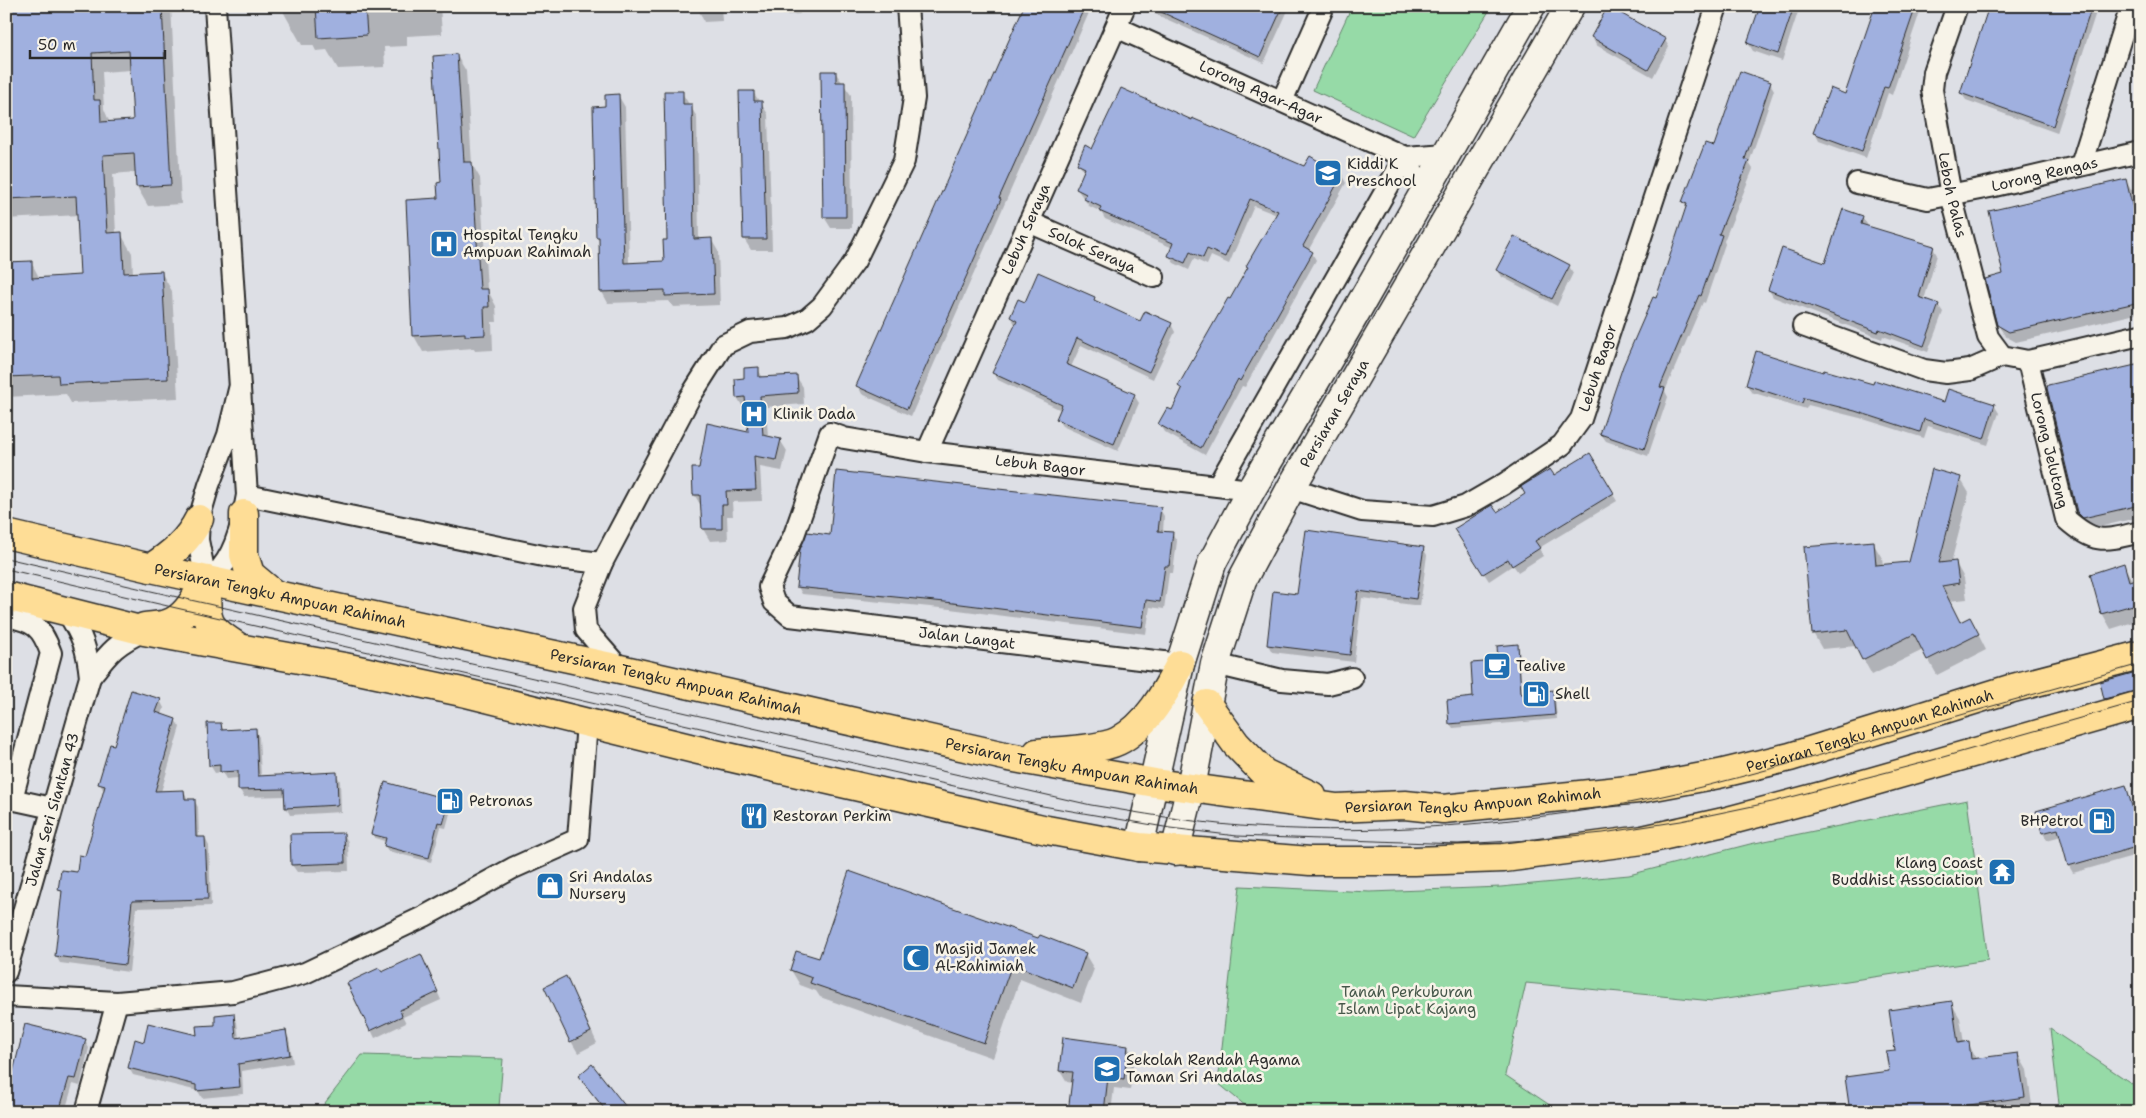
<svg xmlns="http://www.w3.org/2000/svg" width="2146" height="1118" viewBox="0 0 2146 1118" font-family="'Shantell Sans',sans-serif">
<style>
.green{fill:#96daa7;stroke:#608269}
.shadow{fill:#0003;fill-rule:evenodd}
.building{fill:#a0b0df;stroke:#2b2b2b;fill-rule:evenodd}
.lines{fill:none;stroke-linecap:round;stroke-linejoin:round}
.minor-casing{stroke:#2b2b2b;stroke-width:24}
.secondary-casing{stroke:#2b2b2b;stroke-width:31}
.trunk-casing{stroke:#2b2b2b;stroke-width:31}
.minor{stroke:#f7f3e8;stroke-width:20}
.secondary{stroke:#f7f3e8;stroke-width:28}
.trunk{stroke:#fedd96;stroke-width:28}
.tram{stroke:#2b2b2b;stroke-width:1}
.labels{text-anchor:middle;stroke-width:5;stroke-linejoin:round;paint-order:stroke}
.street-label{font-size:15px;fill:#2b2b2b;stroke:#f7f3e8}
.poi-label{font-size:15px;fill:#2b2b2b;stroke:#f7f3e8;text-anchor:start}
.park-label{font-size:15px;fill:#46574a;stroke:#f7f3e8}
</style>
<rect width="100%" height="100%" fill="#dddfe5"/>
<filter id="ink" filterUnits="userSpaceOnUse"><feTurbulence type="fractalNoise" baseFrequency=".02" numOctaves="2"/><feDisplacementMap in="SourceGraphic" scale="10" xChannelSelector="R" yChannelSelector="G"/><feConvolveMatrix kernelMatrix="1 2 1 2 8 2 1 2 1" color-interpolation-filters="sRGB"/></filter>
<g filter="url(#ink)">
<path class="green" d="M1352,6H1492L1413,136L1313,90Z
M1967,800L1988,960L1713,1001L1526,983L1505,1075L1560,1112H1253L1218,1083L1240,886L1370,892L1501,887L1629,875L1750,844Z
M2050,1029L2140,1089V1112H2060Z
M362,1055L503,1059L499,1107L473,1112H318Z"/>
<path class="shadow" d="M6,6H171L181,204L148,206L137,187L136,172L113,174L116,234H121L132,253L133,274L161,272L172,291L178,398L71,403L66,394L6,397V263L31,262L40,279L82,277L79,215L6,219ZM131,70L134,121L110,123L104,109L102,72Z
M284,6H440L442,34L407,36V46L384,47L385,67L338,69L327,50L316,51L313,45H302L284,13Z
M697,6H721L722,21L704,22Z
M778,6H800V14L783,15Z
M1027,6H1092L911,416L862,394L858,386Z
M1290,6L1264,63L1155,14L1151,7Z
M1760,6H1800L1782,61L1753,51L1748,43Z
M1877,6H1922L1892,95L1888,93L1866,158L1819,141L1815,133L1846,95Z
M1990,6H2098L2057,133L1966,100L1961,93Z
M1592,37L1665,40L1669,47L1653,77L1596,45Z
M457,56L466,71L472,164L480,178L487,289L496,306L497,322H492L493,350L475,351L474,348L423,352L414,336L407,201L439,199Z
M835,72L851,95L852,228H831L824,217Z
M1770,83L1774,90L1749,163L1753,169L1724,241L1725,244L1705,303L1703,302L1665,391L1668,397L1648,456L1606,441L1601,434L1657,300L1687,209L1683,202L1715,148Z
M753,92L768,114L772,250H751L744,239Z
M682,93L697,117L699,240L711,239L718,251L720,305L673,307L669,301L608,303L602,292L600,241L598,237L606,107L618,95L625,107L629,264L665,263Z
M1192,122L1305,168L1342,176L1346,183L1308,251L1312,253L1316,260L1245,387L1242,386L1205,455L1164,432L1159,424L1173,412L1182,391L1180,386L1231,301L1277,215L1254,206L1229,264L1211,256L1207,265L1194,259L1189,270L1174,263L1169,256L1173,248L1105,219L1101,212L1089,206L1077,189L1085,172L1078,164L1093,151Z
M2125,180L2131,190L2140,188V313L2016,342L2005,336L1998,325L2005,275Z
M1862,217L1867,224L1866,227L1933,248L1937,255L1924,300L1938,305L1943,312L1928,352L1883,336L1882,339L1773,297L1769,290L1826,265Z
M1569,266L1573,273L1557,306L1502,277L1498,270Z
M1094,298L1096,302L1140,323L1171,324L1175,332L1153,379L1081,345L1071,367L1134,395L1139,403L1118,451L1062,426L1057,419L1061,410L998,380L994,373L1016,326L1011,317L1026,304Z
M2140,365V517L2091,529L2085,524L2078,512Z
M758,369L763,378L796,376L803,387L804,404L766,407L768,437L780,440L787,451L782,471L760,467L762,501L732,502L733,516H727L728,540L710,541L703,529L701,506L694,494L700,469L749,433L748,408L744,409L737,397L746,379Z
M1824,374L1945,404L1994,405L1999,413L1988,445L1928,426L1924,438L1860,418L1808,405L1806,409L1751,392L1747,385Z
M1589,455L1617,501L1539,548L1543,556L1518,572L1513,565L1489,581L1460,537Z
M1960,478L1969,493L1951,563L1955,562L1964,578L1967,599L1949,601L1960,624L1978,634L1986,650L1937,675L1923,650L1872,675L1856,646L1822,649L1813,633L1873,543L1882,558L1883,565L1910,563Z
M1160,509L1164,516L1163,532L1172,533L1177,541L1173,573H1169L1164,609L1150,607L1146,634L950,609L802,594L798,587Z
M1423,548L1427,555L1420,606L1362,598L1354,662L1272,652L1268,645L1298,596Z
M2123,565L2132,580L2140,579V620L2111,629L2102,613Z
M1517,646L1519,650L1522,695L1552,692L1555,696L1557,719L1453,728L1450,724L1448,701L1474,698L1499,663Z
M6,658L10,664L6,681Z
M2140,673V707L2115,714L2106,698Z
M160,700L164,708L162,715L175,720L180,727L161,792L184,791L188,800H194L198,807L199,838H205L209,846L211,906L136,908L129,972L60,963L56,956L63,896L60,890L78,874L86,858L104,791L100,784L115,746Z
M220,724L224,731L255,730L259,737L261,777L336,774L340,781L341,812L290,815L286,807V796L244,797L240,790L239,778L226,779L222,772L215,773L210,765Z
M2125,787L2129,794L2140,831V854L2073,873L2069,866L2061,836L2047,840L2043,833Z
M449,801L452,806L446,828L441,827L431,862L388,851L385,846L387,842L375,838L372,834Z
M344,834L348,842L349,871L297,872L292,865Z
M1039,940L1085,954L1094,969L1081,1003L1020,979L993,1058L820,997L816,991L800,985L791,970L819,960Z
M425,963L441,1000L403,1017L406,1023L375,1038L349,984Z
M572,989L597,1043L578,1053L571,1041Z
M1951,1003L1960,1018L1964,1043H1968L1977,1060L2018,1054L2027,1070L2033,1112H1851L1890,1072L1896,1052Z
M233,1015L237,1022L239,1039L285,1031L289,1039L293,1063L242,1071L243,1094L202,1098L198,1091L133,1075L129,1068L145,1043L198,1037Z
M85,1041L89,1048L80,1086L73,1084L66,1108L70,1112H6Z
M1128,1047L1134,1058L1130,1090L1114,1088L1111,1112H1069L1073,1083L1067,1082L1060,1070Z
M579,1076L628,1112H605Z"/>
<path class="building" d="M6,6H162L171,185L136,187L134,153L103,155L107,233L122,232L124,273L162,271L168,379L59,384L58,375L6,377V262L32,261V278L80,275L76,196L6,199ZM129,51L133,120L101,122L100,100H94L92,53Z
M316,6H365L367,35L318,38Z
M1024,6H1085L999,198L1001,199L907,409L856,386Z
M1148,6H1283L1260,57Z
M1608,6L1666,39L1648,70L1591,37Z
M1760,6H1794L1778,54L1747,43Z
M1875,6H1916L1888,88L1884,87L1862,151L1813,133L1830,88L1845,94Z
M1989,6H2092L2053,126L1960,93Z
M457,54L464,162H472L480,289H488L489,307H484L485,335L465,336V333L412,336L406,200L438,198L437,183L441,182L433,56Z
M821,71H836V82H845L846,217H823Z
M1740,71L1771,82L1745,159L1749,161L1719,234L1722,235L1701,296L1699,295L1660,387L1665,388L1644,449L1600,434L1623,366L1653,297L1656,298L1687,204L1682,202L1705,143L1714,146Z
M1121,88L1192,120V118L1304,166L1310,156L1342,175L1303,246L1313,252L1240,381L1238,379L1201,448L1158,424L1167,408L1172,410L1182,389L1178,386L1228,298L1230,299L1248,267L1246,266L1278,211L1250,199L1225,257L1207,249L1203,258L1190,252L1185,263L1168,256L1173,243L1099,211L1101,207L1084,199L1086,194L1076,189L1085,168L1077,164L1085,145L1092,149Z
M664,91H683V104H692L694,239L712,238L714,294L665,296V290L600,292L599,237H596L593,107L605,106V95L619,94L624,263L664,261L663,240H667Z
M739,91H754V101H762L766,239H743Z
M2126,179L2140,239V302L2009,332L1997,325L1985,279L2003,274L1989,211Z
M1843,209L1863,216L1861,224L1934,246L1919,297L1939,304L1924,346L1879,329L1878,332L1768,290L1782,248L1825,263Z
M1514,236L1570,265L1552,299L1496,270Z
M1038,272L1095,297L1094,300L1140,321L1145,311L1172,323L1149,372L1077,338L1066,364L1135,394L1114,444L1056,419L1062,405L992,373L1017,321L1010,317L1018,299L1025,302Z
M1756,351L1823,372L1824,370L1873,384L1874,380L1944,402L1948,389L1995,404L1984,439L1924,419L1920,432L1855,411L1804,398L1802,403L1746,385Z
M2140,364V505L2083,518L2077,512L2047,388L2048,385Z
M759,367V377L797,375L798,393L760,396L763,435L781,439L776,460L754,456L756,490L726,491L727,505H722V529H702L700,495H693L692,468H699L707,423L748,432L745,397L736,398L735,379L744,378V368Z
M1590,453L1614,493L1535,541L1540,548L1512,566L1508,559L1483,574L1454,529L1492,505L1497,512L1525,494L1521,487L1522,486L1550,469L1554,475Z
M1932,469L1961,477L1939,563L1956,561L1959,583L1942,586L1960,622L1970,617L1979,634L1927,660L1914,634L1862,660L1847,630L1812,634L1804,547L1874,541L1876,565L1909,562Z
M836,471L1161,507L1158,531L1173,532L1169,566H1165L1160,602L1146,600L1142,627L945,602L796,587L800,549L807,532L830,535Z
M1306,530L1424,547L1416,599L1358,591L1350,655L1267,645L1273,591L1297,594Z
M2124,563L2129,581L2140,578V603L2101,614L2090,574Z
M1518,644L1521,694L1553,690L1555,715L1449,724L1447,700L1473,697L1471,663L1498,661L1497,646Z
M2140,671V690L2104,699L2100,682Z
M131,690L161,699L156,712L176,719L155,791L184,790L185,799H195L196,837H205L208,899L132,901L125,965L55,956L62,891L58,890L61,870L77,872L79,855L85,856L105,786L98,784L110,744L114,745Z
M207,723H221L222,730L256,728L258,776L337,772L338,805L285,808L284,789L238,790V771L220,772V765L209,766Z
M385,782L450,800L443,824L438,822L429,858L384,846L386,838L371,834Z
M2126,785L2140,835V846L2068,866L2058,829L2042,833L2036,811Z
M344,833L345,863L291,865L290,834Z
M849,871L1038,938L1040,935L1086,953L1073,988L1012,964L984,1043L810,983L812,978L790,970L796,951L819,958Z
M421,954L438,992L400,1010L402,1016L370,1031L347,983L379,968L382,972Z
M566,976L591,1032L570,1042L544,987Z
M1952,1001L1958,1043L1969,1041L1971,1059L2018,1053L2025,1097L1921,1112H1850L1845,1077L1889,1071L1886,1052L1895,1051L1889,1010Z
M234,1013L236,1038L286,1030L290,1055L238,1064L240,1087L196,1091V1085L128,1068L135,1039L144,1042L148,1023L197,1035L196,1026L215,1025V1015Z
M25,1024L86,1039L76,1079L69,1078L59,1112H6V1100Z
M1063,1037L1128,1046L1124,1079L1108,1077L1104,1112H1068L1073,1072L1059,1071Z
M592,1064L630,1112H607L578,1076Z"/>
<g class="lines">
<defs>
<g id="minor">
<path d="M215,6L247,495C243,518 237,549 221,568C217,572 211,576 206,580L198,540L199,519L209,485L228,435L240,385"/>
<path id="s1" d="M1957,6L1934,72L1932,90L1951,195L1988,337L2002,356L2028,361L2140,335"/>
<path id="s2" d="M1116,27L1405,157L1446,154"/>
<path d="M1282,101L1324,6"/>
<path d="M1405,157L1424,191"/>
<path d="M2081,165L2131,6"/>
<path id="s3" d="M1857,183L1928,199L1990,187L2140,152"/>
<path id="s4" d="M1029,222L1154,277"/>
<path d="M1803,326L1924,370L1946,373L1970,370L2002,356"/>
<path id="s5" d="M2028,361L2066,519C2095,545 2104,541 2140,532"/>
<path id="s6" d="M927,452L1125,6"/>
<path d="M1218,485L1405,157"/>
<path id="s7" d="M1291,488L1362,511L1433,516L1466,506L1504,484L1562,445L1581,419L1717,6"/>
<path d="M247,495L548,557L602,563"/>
<path d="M6,616C35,622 41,626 51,653L12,799"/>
<path id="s8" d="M1180,664L790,616L774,602L769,587L794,535L830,433L844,438L927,452L1251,490"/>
<path d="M1215,664L1282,680L1328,684L1352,678"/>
<path d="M620,669L586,630L584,608L602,563L690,397L723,345L750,332L787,328L807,319L822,306L855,261L904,161L914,98L907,6"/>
<path d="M90,677C109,653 115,644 144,631"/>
<path d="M6,798L52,808"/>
<path id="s9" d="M6,972L90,677C87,648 83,637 67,612"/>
<path d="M6,996L117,1002L233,992L305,973L425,916L513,868L578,839L587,723"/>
<path d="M86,1112L117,1002"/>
</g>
<g id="secondary">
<path d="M1139,847L1180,664L1212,563L1251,490L1345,331L1531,6"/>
<path id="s10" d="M1175,851L1191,787L1215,664L1242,580L1291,488L1570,6"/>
</g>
<g id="trunk">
<path d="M244,514V555L250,574L275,595"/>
<path id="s11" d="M6,534L151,568L620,669L1009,757L1155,783L1337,808L1405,805L1443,809L1638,789L1719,774L1790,757L2013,688L2140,655"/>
<path d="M151,568C172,554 188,541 199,519"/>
<path d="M206,580C207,620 202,624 237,646"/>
<path d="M6,596L144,631L344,667L462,692L698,750L1047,830L1139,847L1310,861H1414L1504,858L1643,840L1724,822L1829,794L2140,705"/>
<path d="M144,627C151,626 160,626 167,624C187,618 196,596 206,580"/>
<path d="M1207,704L1236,744L1264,773L1312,796"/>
<path d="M1037,753C1058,751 1100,750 1118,741C1147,726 1166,692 1180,664"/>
</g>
</defs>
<use href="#minor" class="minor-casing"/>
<use href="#secondary" class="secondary-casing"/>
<use href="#trunk" class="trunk-casing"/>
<use href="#minor" class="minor"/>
<use href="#secondary" class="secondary"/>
<use href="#trunk" class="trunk"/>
<path class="tram" d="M6,558L1091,805C1140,813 1190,822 1240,826C1358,835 1477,827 1594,809C1672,797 1748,775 1824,754C1929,724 2035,694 2140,664
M6,569L1037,805L1170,828L1237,836L1458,844L1531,840L1603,833L1681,821L1772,802L1922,763L2140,701"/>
</g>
</g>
<defs>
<symbol id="school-square" viewBox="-11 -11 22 22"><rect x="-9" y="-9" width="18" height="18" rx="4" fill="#1f6fb2" stroke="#f7f3e8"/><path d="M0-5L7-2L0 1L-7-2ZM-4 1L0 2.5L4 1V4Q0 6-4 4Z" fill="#fff"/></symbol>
<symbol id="hospital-square" viewBox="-11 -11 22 22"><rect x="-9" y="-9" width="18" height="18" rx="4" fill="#1f6fb2" stroke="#f7f3e8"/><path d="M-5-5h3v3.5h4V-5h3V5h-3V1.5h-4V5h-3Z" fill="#fff"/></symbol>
<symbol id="cafe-square" viewBox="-11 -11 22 22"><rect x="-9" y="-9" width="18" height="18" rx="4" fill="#1f6fb2" stroke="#f7f3e8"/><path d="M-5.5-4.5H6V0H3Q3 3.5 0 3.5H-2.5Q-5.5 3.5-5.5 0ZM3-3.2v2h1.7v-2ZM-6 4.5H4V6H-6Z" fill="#fff"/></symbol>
<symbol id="fuel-square" viewBox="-11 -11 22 22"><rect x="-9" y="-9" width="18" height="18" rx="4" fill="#1f6fb2" stroke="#f7f3e8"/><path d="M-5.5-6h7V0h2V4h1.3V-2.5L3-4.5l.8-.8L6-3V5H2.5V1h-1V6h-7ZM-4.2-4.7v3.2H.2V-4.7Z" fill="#fff"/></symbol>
<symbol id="restaurant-square" viewBox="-11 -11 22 22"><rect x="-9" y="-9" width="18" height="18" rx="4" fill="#1f6fb2" stroke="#f7f3e8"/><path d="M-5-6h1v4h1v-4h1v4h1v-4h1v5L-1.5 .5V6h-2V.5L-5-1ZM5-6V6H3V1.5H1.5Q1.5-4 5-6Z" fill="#fff"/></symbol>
<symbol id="temple-square" viewBox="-11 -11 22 22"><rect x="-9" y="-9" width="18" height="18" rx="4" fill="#1f6fb2" stroke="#f7f3e8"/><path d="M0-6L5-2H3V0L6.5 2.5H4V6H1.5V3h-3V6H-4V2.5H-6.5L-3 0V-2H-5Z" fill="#fff"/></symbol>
<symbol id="shop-square" viewBox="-11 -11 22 22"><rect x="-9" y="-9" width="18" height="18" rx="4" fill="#1f6fb2" stroke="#f7f3e8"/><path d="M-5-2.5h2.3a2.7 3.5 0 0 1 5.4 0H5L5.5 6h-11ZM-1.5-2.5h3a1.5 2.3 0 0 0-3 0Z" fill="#fff"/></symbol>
<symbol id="mosque-square" viewBox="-11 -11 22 22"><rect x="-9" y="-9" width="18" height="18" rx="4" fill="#1f6fb2" stroke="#f7f3e8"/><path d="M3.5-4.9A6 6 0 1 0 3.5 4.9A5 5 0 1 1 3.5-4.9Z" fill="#fff"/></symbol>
</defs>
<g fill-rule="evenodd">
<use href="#school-square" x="1312" y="157" width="32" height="32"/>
<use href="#hospital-square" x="428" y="228" width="32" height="32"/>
<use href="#hospital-square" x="738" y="398" width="32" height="32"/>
<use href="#cafe-square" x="1481" y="650" width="32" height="32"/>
<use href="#fuel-square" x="1520" y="678" width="32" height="32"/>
<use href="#fuel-square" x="434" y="785" width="32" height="32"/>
<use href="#restaurant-square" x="738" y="800" width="32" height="32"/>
<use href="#fuel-square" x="2086" y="805" width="32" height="32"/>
<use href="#temple-square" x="1986" y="856" width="32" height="32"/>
<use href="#shop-square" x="534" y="870" width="32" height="32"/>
<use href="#mosque-square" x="900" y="942" width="32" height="32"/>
<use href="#school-square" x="1091" y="1053" width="32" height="32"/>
</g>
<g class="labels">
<g class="street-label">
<text dy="5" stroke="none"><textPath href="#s2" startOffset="159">Lorong Agar-Agar</textPath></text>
<text dy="5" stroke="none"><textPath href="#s3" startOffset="192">Lorong Rengas</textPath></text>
<text dy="5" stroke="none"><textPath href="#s1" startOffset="195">Leboh Palas</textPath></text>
<text dy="5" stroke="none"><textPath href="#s6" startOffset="244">Lebuh Seraya</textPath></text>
<text dy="5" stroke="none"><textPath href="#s4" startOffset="69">Solok Seraya</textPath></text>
<text dy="5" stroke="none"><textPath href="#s7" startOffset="380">Lebuh Bagor</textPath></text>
<text dy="5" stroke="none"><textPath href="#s10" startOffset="470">Persiaran Seraya</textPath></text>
<text dy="5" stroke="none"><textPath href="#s5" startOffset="92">Lorong Jelutong</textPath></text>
<text dy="5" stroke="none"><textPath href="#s8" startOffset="809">Lebuh Bagor</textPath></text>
<text dy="5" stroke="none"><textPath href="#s11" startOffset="281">Persiaran Tengku Ampuan Rahimah</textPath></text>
<text transform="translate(967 638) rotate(7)" y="5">Jalan Langat</text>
<text dy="5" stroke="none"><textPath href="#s11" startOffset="686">Persiaran Tengku Ampuan Rahimah</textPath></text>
<text dy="5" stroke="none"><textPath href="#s11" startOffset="1901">Persiaran Tengku Ampuan Rahimah</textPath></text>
<text dy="5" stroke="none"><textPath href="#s11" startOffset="1091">Persiaran Tengku Ampuan Rahimah</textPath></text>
<text dy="5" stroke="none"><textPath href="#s11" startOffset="1496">Persiaran Tengku Ampuan Rahimah</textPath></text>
<text dy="5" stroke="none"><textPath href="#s9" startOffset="169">Jalan Seri Siantan 43</textPath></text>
</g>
<g class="poi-label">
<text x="1347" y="169">Kiddi K<tspan x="1347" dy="17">Preschool</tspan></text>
<text x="463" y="240">Hospital Tengku<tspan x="463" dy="17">Ampuan Rahimah</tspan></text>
<text x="773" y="419">Klinik Dada</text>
<text x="1516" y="671">Tealive</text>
<text x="1555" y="699">Shell</text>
<text x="469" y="806">Petronas</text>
<text x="773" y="821">Restoran Perkim</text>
<text x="2083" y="826" text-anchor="end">BHPetrol</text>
<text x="1983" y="868" text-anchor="end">Klang Coast<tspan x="1983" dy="17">Buddhist Association</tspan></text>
<text x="569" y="882">Sri Andalas<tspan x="569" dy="17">Nursery</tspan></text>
<text x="935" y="954">Masjid Jamek<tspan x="935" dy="17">Al-Rahimiah</tspan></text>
<text x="1126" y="1065">Sekolah Rendah Agama<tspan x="1126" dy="17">Taman Sri Andalas</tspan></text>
</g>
<g class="park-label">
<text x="1407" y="997">Tanah Perkuburan<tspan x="1407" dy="17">Islam Lipat Kajang</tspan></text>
</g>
</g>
<rect width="2146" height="1118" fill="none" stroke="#f7f3e8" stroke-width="25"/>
<rect x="12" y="12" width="2121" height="1093" fill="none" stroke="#2b2b2b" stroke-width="2" filter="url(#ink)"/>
<path d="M30 50v8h135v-8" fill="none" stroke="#2b2b2b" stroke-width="2.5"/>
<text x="38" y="50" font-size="15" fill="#2b2b2b" stroke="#f7f3e8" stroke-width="4" paint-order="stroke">50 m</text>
</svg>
